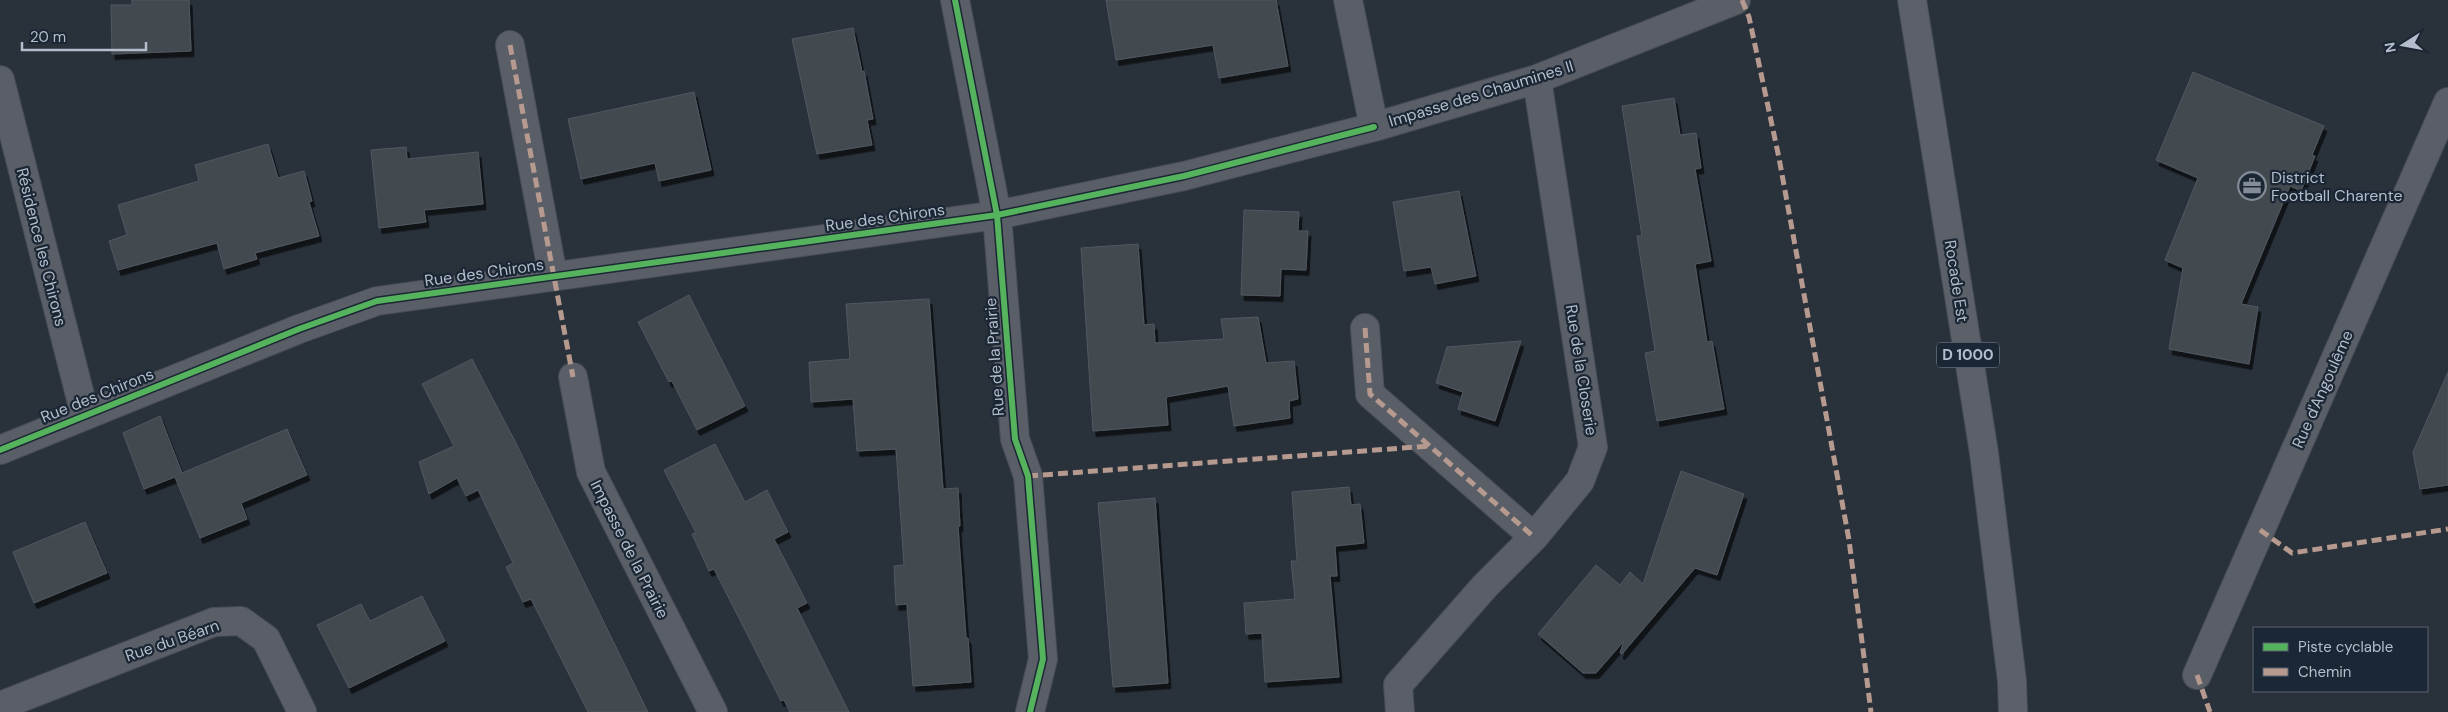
<svg xmlns="http://www.w3.org/2000/svg" width="2448" height="712" viewBox="0 0 2448 712" font-family="'DM Sans',sans-serif">
<style>
.building{fill:#424950;stroke:#515861;filter:url(#shadow)}
.lines{fill:none;stroke-linecap:round;stroke-linejoin:round}
.street-casing{stroke:#484d54;stroke-width:30}
.primary-casing{stroke:#474d56;stroke-width:30}
.street{stroke:#5a5f67;stroke-width:28}
.primary{stroke:#5c6169;stroke-width:28}
.quiet{stroke:#b69a8f;stroke-width:5;stroke-dasharray:10 5;stroke-linecap:butt}
.cycleway-casing{stroke:#1c2735;stroke-width:9}
.cycleway{stroke:#56b35d;stroke-width:6}
.labels{text-anchor:middle;stroke-width:4.5;stroke-linejoin:round;paint-order:stroke}
.shield{fill:#1c2735;stroke:#86909e;stroke-width:1}
.shield-label{font-size:15px;font-weight:bold;fill:#b3bdcb}
.street-label{font-size:16px;fill:#b3bdcb;stroke:#1c2735}
.poi-label{font-size:16px;fill:#b3bdcb;stroke:#1c2735;text-anchor:start}
</style>
<defs>
<filter id="shadow"><feDropShadow dx="3" dy="5.5" stdDeviation="0" flood-color="#0009"/></filter>
</defs>
<rect width="100%" height="100%" fill="#29313a"/>
<path class="building" d="M132,0H189L191,51L112,54L111,5H132Z
M1106,0H1276L1288,66L1219,78L1213,45L1116,60Z
M853,28L862,72L864,71L873,119L867,120L872,145L817,154L792,39Z
M2193,72L2324,126L2312,155L2315,156L2301,191L2290,186L2241,304L2258,307L2249,364L2169,349L2183,268L2165,260L2198,178L2156,160Z
M694,92L711,170L659,181L655,163L581,179L568,119Z
M1674,98L1680,135L1696,133L1701,168L1695,169L1711,261L1695,264L1707,342L1712,341L1724,409L1657,421L1645,353L1655,351L1637,236H1642L1622,106Z
M268,144L278,178L304,171L312,201L309,202L319,236L255,253L257,259L224,269L217,243L118,270L109,241L127,235L118,205L199,181L195,165Z
M406,147L407,159L478,152L483,204L424,210L426,222L379,228L371,150Z
M1459,191L1476,276L1435,284L1431,267L1404,271L1393,202Z
M1244,210L1299,212L1298,231H1308L1306,270L1281,269L1280,296L1241,295Z
M1138,244L1144,325L1154,324L1155,343L1224,339L1221,319L1258,317L1266,363L1294,361L1298,399L1289,401L1290,418L1234,426L1228,386L1166,397L1168,425L1093,431L1081,248Z
M689,295L745,406L697,430L672,381L669,382L638,322Z
M929,299L943,489L958,488L960,526H958L966,638H968L971,682L913,686L907,604L896,605L894,566L904,565L896,449L857,451L853,399L811,402L809,362L850,359L846,304Z
M1521,341L1495,421L1458,409L1463,392L1436,383L1447,347Z
M472,359L516,443L648,712H588L531,599L523,602L506,567L513,563L478,490L466,496L457,478L429,494L419,462L454,446L422,384Z
M2448,372V485L2420,489L2413,452Z
M160,416L182,473L287,429L307,475L241,503L247,519L200,538L175,477L144,489L123,433Z
M715,444L745,502L767,490L788,532L774,539L807,603L797,608L849,712H790L784,700L781,701L714,569L709,571L692,534L696,533L664,470Z
M1681,471L1744,494L1717,575L1695,568L1622,654L1620,653L1624,641L1596,673H1583L1538,634L1596,565L1620,585L1630,572L1643,584Z
M1349,487L1351,505L1360,504L1364,543L1335,546L1337,576H1330L1339,677L1265,682L1262,633L1246,634L1244,603L1295,599L1291,561H1297L1292,492Z
M1155,498L1168,683L1113,687L1098,503Z
M85,522L107,573L34,603L13,552Z
M422,596L445,641L349,688L317,625L361,604L370,621Z"/>
<g class="lines">
<defs>
<path id="street" d="M955,0L997,215L1015,439L1028,476L1043,659L1030,712
M1348,0L1374,127L1537,79L1736,0
M510,45L553,276
M0,80L85,415
M1365,328L1370,394L1534,537
M573,377L591,472L713,712
M0,450L299,329L377,301L997,215L1184,176L1374,127
M2197,675L2448,102
M0,706L214,622L241,621L266,639L302,712
M1400,712L1398,685L1485,586L1534,537L1580,481L1593,447L1537,79"/>
<path id="primary" d="M1912,0L1984,453L2012,681L2013,712"/>
</defs>
<use href="#street" class="street-casing"/>
<use href="#primary" class="primary-casing"/>
<use href="#street" class="street"/>
<use href="#primary" class="primary"/>
<path class="quiet" d="M1742,0L1749,17L1779,158L1849,540L1871,712
M510,45L573,377
M1365,328L1370,394L1534,537
M1028,476L1430,446
M2260,530L2292,553L2448,529
M2197,675L2210,712"/>
<defs>
<path id="cycleway" d="M955,0L997,215L1015,439L1028,476L1043,659L1030,712
M0,450L299,329L377,301L997,215L1184,176L1374,127"/>
</defs>
<use href="#cycleway" class="cycleway-casing"/>
<use href="#cycleway" class="cycleway"/>
</g>
<defs>
<symbol id="office-ring" viewBox="-11 -11 22 22"><circle r="9.5" fill="#1c2735" stroke="#838c98" stroke-width="1.5"/><path d="M-6-3h4V-5.5h4V-3h4V5H-6ZM-1-4.5V-3h2v-1.5ZM-6 0V1H6V0Z" fill="#838c98"/></symbol>
</defs>
<g fill-rule="evenodd">
<use href="#office-ring" x="2236" y="170" width="32" height="32"/>
</g>
<g class="labels">
<rect class="shield" x="1937" y="342.5" width="62" height="25" rx="4"/>
<g class="shield-label">
<text x="1968" y="360">D 1000</text>
</g>
<g class="street-label">
<text transform="translate(1481 93) rotate(-17)" y="6">Impasse des Chaumines II</text>
<text transform="translate(885 217) rotate(-8)" y="6">Rue des Chirons</text>
<text transform="translate(42 247) rotate(76)" y="6">Résidence les Chirons</text>
<text transform="translate(484 272) rotate(-8)" y="6">Rue des Chirons</text>
<text transform="translate(1957 281) rotate(81)" y="6">Rocade Est</text>
<text transform="translate(994 357) rotate(-94)" y="6">Rue de la Prairie</text>
<text transform="translate(1582 370) rotate(81)" y="6">Rue de la Closerie</text>
<text transform="translate(2322 389) rotate(-66)" y="6">Rue d'Angoulême</text>
<text transform="translate(97 395) rotate(-22)" y="6">Rue des Chirons</text>
<text transform="translate(630 549) rotate(63)" y="6">Impasse de la Prairie</text>
<text transform="translate(172 640) rotate(-19)" y="6">Rue du Béarn</text>
</g>
<g class="poi-label">
<text x="2271" y="183">District<tspan x="2271" dy="18">Football Charente</tspan></text>
</g>
</g>
<rect x="2253" y="627" width="175" height="65" fill="#1c2735" stroke="#586371"/>
<rect x="2263" y="643" width="25" height="8" fill="#56b35d" stroke="#586371"/>
<text x="2298" y="652" font-size="15" fill="#b3bdcb">Piste cyclable</text>
<rect x="2263" y="668" width="25" height="8" fill="#b69a8f" stroke="#586371"/>
<text x="2298" y="677" font-size="15" fill="#b3bdcb">Chemin</text>
<g transform="translate(2403 45) rotate(259)" stroke="#1c2735" stroke-width="4" paint-order="stroke">
<path d="M0-4L9 19L0 12L-9 19Z" fill="#b3bdcb"/>
<text y="-8" font-size="14" font-weight="bold" text-anchor="middle" fill="#b3bdcb">N</text>
</g>
<path d="M22 42v8h124v-8" fill="none" stroke="#b3bdcb" stroke-width="2.5"/>
<text x="30" y="42" font-size="15" fill="#b3bdcb" stroke="#1c2735" stroke-width="4" paint-order="stroke">20 m</text>
</svg>
